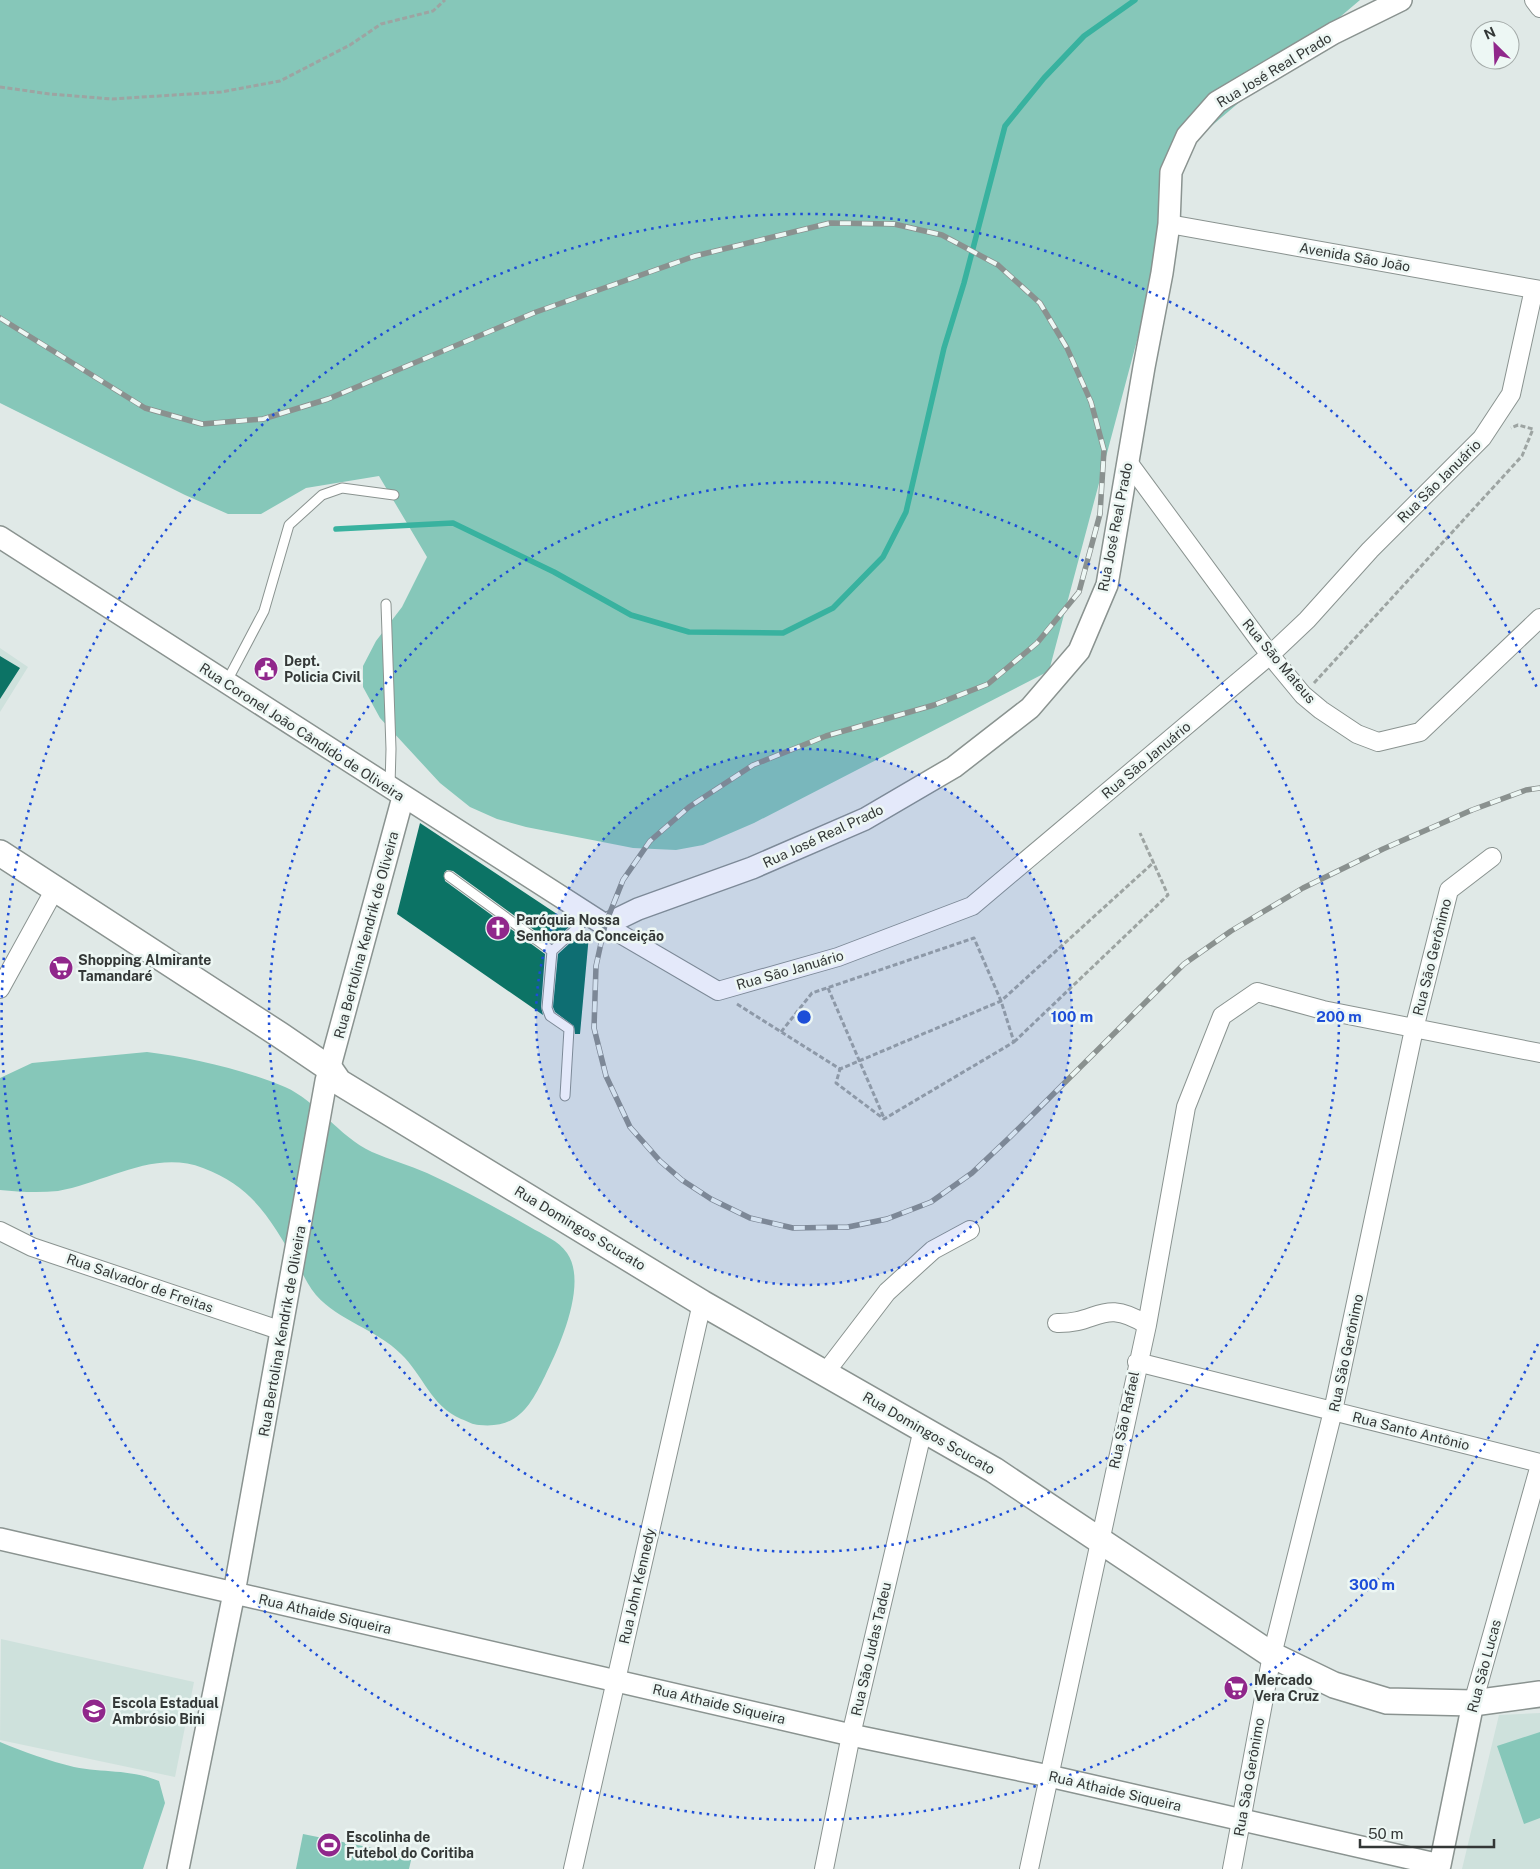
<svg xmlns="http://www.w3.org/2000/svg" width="1540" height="1869" viewBox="0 0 1540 1869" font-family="'Public Sans',sans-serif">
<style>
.built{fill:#cee1dc}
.green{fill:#86c7b9}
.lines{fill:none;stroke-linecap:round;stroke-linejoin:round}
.stream{stroke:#38b29f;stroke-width:5.5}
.building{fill:#0c7365}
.service-casing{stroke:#8a9390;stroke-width:11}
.minor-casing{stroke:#8a9390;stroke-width:20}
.tertiary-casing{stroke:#8a9390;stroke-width:24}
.secondary-casing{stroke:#8a9390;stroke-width:28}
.path{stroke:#9da4a2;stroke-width:3;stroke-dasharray:5 2.5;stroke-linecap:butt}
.service{stroke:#fff;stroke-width:9}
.minor{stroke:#fff;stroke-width:18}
.tertiary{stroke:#fff;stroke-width:21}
.secondary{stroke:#fff;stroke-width:25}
.rail-casing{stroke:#8a918f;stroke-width:5.5}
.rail{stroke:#edf7f4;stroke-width:4;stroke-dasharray:11;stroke-linecap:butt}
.ring{fill:none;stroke:#1d4ed8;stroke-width:2.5;stroke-dasharray:2.5 5}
.labels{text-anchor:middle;stroke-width:5;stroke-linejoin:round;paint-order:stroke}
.street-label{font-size:14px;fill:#333736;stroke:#edf7f4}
.poi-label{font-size:14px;font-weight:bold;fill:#333736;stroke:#edf7f4;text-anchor:start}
.centre{fill:#1d4ed8;stroke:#edf7f4;stroke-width:2.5}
.ring-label{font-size:15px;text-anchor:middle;font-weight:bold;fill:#1d4ed8;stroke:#edf7f4;stroke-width:5;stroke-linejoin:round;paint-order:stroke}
</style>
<rect width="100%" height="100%" fill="#e0e9e7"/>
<path class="built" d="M0,648L28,667L0,712Z
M1,1639L194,1682L175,1777L0,1740Z
M1540,1713V1869H1462L1499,1715Z"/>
<path class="green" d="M0,0H1360L1189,145L1049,671L754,823L703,845L676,850L633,848L526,827L497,819L470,807L440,783L380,718L363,687V666L376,641L402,607L427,557L379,476L306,488L261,514H228L185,495L0,403Z
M147,1052C189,1057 245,1070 285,1087C317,1101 338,1136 372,1152C390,1160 409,1165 427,1173C462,1189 497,1208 530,1227C542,1234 559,1241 567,1253C588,1283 560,1346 545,1376C530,1406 518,1429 479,1425C473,1425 467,1421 461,1419C431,1406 423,1375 401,1354C376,1329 339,1321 316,1295C309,1287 304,1276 299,1267C271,1222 256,1188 203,1168C154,1149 105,1183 58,1191C39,1193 19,1192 0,1190V1078L32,1063Z
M1540,1732V1818L1524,1824L1497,1746Z
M0,1742C24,1752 49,1761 74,1767C104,1773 130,1769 159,1781L165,1803L143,1869H0Z
M303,1834L412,1856L409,1869H296Z"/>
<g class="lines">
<path class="stream" d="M336,529L453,523L554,572L631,615L689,632L783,633L833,608L883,557L906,512L944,348L964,283L1005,126L1044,78L1084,36L1135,0"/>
</g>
<path class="building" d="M0,656L20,668L0,699Z
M420,823L572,924L552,943L453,871L447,870L444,873L445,881L545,954L541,1007L543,1015L397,914Z
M583,931L589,935L580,1034H575L574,1026L555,1012L553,1007L558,954Z"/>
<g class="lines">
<defs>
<path id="service" d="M386,604L391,749L390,786
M226,683L264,611L289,525L322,495L342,488L394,495
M449,876L552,951L590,916
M552,951L547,1008L550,1016L569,1029L565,1096"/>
<path id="minor" d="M1534,0L1540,8
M1169,224L1540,290
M1128,462L1270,655L1303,695L1321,710L1357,734L1378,742L1420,732L1540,618
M605,925L718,991L838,957L972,906L1270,655L1307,620L1370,550L1482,438L1511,394L1534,289
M0,989L55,889
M0,1231L32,1247L282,1331
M1057,1323C1099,1324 1102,1297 1147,1325
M1137,1362L1540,1463
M825,1373L887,1292L933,1250L970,1230
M1473,1703L1540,1465
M573,1869L702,1303
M824,1869L851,1735L923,1429
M1029,1869L1147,1325L1186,1107L1222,1016L1257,992L1323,1010L1540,1053
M1232,1869L1272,1655L1333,1411L1414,1029L1449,890L1492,857"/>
<path id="tertiary" d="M0,537L605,925L638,909L752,868L865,819L954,767L1030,708L1079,651L1107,585L1144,367L1162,273L1169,224L1171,172L1187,136L1217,102L1334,33L1401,0
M0,1539L851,1735L1049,1776L1440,1865L1473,1703
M178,1869L234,1593L326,1081L403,797"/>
<path id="secondary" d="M0,853L280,1035L330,1069L339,1082L702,1303L994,1470L1272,1655L1334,1685L1387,1701L1473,1703L1540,1694"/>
</defs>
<use href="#service" class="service-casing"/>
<use href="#minor" class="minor-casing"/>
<use href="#tertiary" class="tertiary-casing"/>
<use href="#secondary" class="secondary-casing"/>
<path class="path" d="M0,87L50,94L112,99L221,92L280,81L350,45L381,24L433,11L445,0
M1314,683L1522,456L1533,429L1518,425L1511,428
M828,988L884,1118
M737,1004L840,1069L1001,1001L1154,862
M781,1032L812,993L974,938L1001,1001L1014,1042L884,1119L836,1083L840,1069
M1014,1042L1168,895L1140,833"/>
<use href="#service" class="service"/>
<use href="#minor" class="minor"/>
<use href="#tertiary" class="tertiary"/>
<use href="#secondary" class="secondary"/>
<defs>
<path id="rail" d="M0,318L145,408L202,424L263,419L328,399L536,312L695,256L830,223L894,224L942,235L998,265L1040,303L1067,348L1091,402L1104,450L1100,514L1079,592L1037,643L988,684L934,705L826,736L753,765L689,807L650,841L623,880L605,925L596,966L594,1028L606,1076L630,1127L660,1161L682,1180L711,1199L750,1218L793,1228L848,1227L887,1219L931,1202L972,1173L1010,1137L1184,964L1231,931L1303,888L1383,849L1472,810L1526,790L1540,788"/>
</defs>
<use href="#rail" class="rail-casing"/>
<use href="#rail" class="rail"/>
</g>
<circle cx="804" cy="1017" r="268" fill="#1d4ed8" fill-opacity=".12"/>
<g class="ring">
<circle cx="804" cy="1017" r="268"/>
<circle cx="804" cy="1017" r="535"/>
<path d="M1538 1344A803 803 0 1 1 1538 690"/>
</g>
<defs>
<symbol id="civic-disc" viewBox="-11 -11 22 22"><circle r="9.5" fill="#90278b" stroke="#edf7f4"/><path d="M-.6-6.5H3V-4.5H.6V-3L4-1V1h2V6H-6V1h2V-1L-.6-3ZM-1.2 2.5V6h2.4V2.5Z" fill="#fff"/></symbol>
<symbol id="church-disc" viewBox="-11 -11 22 22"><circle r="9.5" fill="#90278b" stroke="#edf7f4"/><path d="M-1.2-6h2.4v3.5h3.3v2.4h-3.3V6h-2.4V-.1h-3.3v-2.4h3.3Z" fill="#fff"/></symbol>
<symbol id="supermarket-disc" viewBox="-11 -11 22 22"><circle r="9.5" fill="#90278b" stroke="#edf7f4"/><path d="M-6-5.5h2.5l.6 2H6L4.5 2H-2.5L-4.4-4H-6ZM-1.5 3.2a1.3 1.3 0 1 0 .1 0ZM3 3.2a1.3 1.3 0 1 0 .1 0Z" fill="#fff"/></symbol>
<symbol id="school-disc" viewBox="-11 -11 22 22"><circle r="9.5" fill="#90278b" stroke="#edf7f4"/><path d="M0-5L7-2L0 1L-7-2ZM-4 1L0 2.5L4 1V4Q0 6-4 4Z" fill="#fff"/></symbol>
<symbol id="stadium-disc" viewBox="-11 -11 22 22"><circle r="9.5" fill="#90278b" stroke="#edf7f4"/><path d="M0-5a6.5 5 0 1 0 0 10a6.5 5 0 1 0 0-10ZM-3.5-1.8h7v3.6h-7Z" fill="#fff"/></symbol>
</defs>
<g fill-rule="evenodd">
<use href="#civic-disc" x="252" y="655" width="28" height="28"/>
<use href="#church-disc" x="484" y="914" width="28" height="28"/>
<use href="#supermarket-disc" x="47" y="954" width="28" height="28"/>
<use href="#supermarket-disc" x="1222" y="1674" width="28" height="28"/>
<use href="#school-disc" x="80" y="1697" width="28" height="28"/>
<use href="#stadium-disc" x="315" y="1831" width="28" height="28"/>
</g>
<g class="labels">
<g class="street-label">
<text transform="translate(1274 70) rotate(-31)" y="5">Rua José Real Prado</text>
<text transform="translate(1355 257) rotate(10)" y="5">Avenida São João</text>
<text transform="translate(1439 481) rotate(-45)" y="5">Rua São Januário</text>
<text transform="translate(1115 527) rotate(-79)" y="5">Rua José Real Prado</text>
<text transform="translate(1279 661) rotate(50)" y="5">Rua São Mateus</text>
<text transform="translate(302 732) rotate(33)" y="5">Rua Coronel João Cândido de Oliveira</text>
<text transform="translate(1146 760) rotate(-40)" y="5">Rua São Januário</text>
<text transform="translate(823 836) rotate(-25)" y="5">Rua José Real Prado</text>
<text transform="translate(366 935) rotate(-75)" y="5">Rua Bertolina Kendrik de Oliveira</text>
<text transform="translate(1432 957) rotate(-76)" y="5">Rua São Gerônimo</text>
<text transform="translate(790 970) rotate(-16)" y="5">Rua São Januário</text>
<text transform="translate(580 1228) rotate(31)" y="5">Rua Domingos Scucato</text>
<text transform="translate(140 1283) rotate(19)" y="5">Rua Salvador de Freitas</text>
<text transform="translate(282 1331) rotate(-80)" y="5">Rua Bertolina Kendrik de Oliveira</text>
<text transform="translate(1346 1353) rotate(-78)" y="5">Rua São Gerônimo</text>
<text transform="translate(1124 1420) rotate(-78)" y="5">Rua São Rafael</text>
<text transform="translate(1411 1431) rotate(14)" y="5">Rua Santo Antônio</text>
<text transform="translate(929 1433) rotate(30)" y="5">Rua Domingos Scucato</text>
<text transform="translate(637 1586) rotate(-77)" y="5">Rua John Kennedy</text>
<text transform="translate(325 1614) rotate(13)" y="5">Rua Athaide Siqueira</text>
<text transform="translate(871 1649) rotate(-77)" y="5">Rua São Judas Tadeu</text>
<text transform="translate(1484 1666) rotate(-75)" y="5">Rua São Lucas</text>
<text transform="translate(719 1704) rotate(13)" y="5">Rua Athaide Siqueira</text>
<text transform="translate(1249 1777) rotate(-80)" y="5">Rua São Gerônimo</text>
<text transform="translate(1115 1791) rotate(13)" y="5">Rua Athaide Siqueira</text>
</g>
<g class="poi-label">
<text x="284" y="666">Dept.<tspan x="284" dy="16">Policia Civil</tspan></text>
<text x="516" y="925">Paróquia Nossa<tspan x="516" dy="16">Senhora da Conceição</tspan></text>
<text x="78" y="965">Shopping Almirante<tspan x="78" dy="16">Tamandaré</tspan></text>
<text x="1254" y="1685">Mercado<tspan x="1254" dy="16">Vera Cruz</tspan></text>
<text x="112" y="1708">Escola Estadual<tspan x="112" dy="16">Ambrósio Bini</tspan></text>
<text x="346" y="1842">Escolinha de<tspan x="346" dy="16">Futebol do Coritiba</tspan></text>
</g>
</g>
<circle cx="804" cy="1017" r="8" class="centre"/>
<g class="ring-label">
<text x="1072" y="1022">100 m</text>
<text x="1339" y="1022">200 m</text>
<text x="1372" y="1590">300 m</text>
</g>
<g transform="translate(1495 45) rotate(336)"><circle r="24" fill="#edf7f4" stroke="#a3aaa8"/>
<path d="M0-4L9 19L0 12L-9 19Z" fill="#90278b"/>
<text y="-8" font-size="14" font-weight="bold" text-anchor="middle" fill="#333736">N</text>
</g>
<path d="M1360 1839v8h134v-8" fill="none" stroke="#333736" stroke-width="2.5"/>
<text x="1368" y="1839" font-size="15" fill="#333736" stroke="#edf7f4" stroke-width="4" paint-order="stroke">50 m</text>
</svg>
